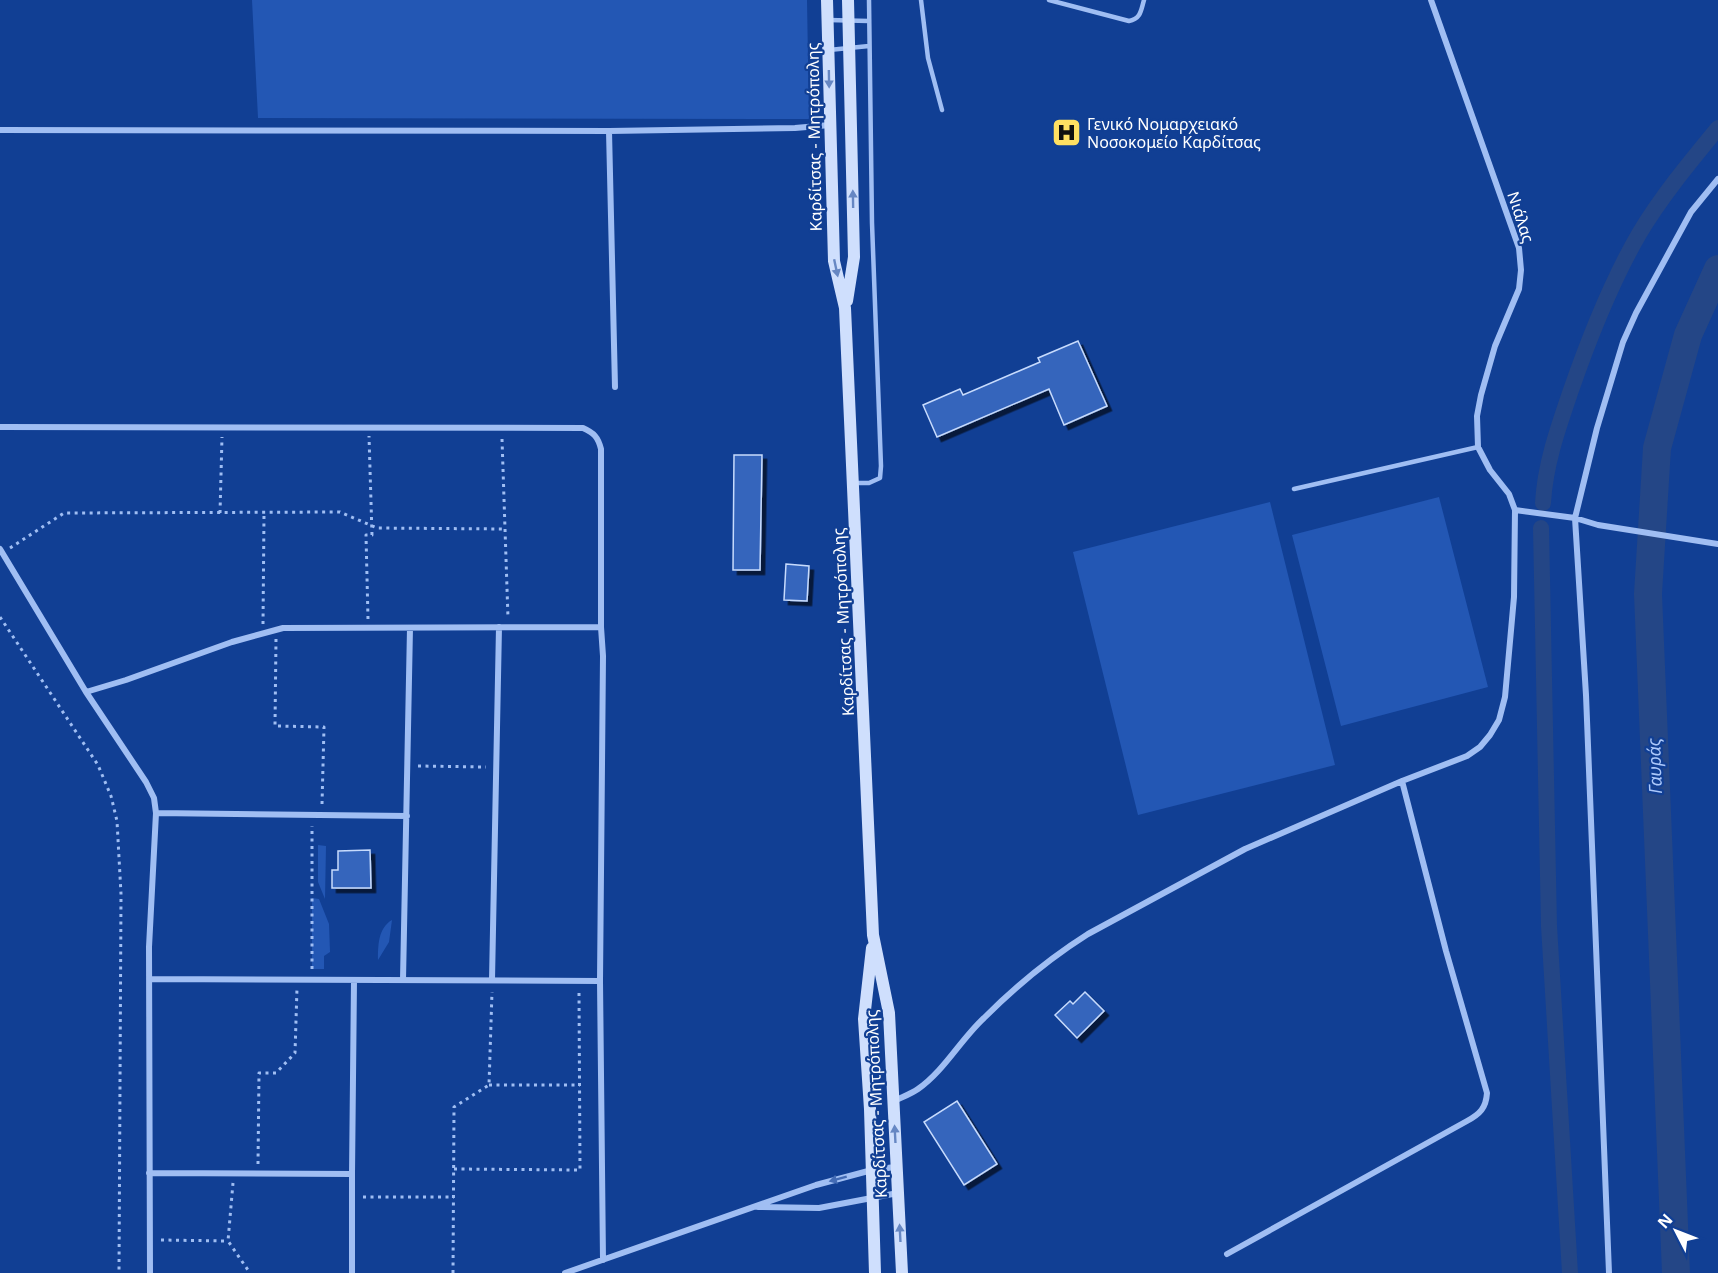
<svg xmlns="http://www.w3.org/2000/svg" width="1718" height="1273" viewBox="0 0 1718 1273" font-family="'Noto Sans',sans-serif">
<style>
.green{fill:#2357b4}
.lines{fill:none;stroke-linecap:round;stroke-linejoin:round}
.canal{stroke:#244686;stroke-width:16}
.river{stroke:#244686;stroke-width:28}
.building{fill:#3565bc;stroke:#c7dbfd;stroke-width:1.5;filter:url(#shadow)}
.path{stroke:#a0bef3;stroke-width:3;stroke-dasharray:3 4.5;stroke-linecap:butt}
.lane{stroke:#a0bef3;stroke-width:4.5}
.street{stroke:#a0bef3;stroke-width:6}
.secondary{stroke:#cfdffd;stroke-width:12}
.oneway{fill:#6687c3}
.oneway2{fill:#436bb5}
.labels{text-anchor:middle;stroke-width:4.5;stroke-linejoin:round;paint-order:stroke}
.poi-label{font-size:16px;fill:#fff;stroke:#113f94;text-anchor:start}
.street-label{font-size:16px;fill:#fff;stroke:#113f94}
.water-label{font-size:18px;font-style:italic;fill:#acc8fa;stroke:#113f94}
</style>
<defs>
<filter id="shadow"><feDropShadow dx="4.5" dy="4.5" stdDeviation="0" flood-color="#0009"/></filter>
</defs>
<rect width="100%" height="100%" fill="#113f94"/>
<path class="green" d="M252,0H807L809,119L258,118Z
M1439,497L1488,687L1341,726L1292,535Z
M1270,502L1335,765L1138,815L1073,552Z
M318,845L326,846L325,899L318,882Z
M312,898L319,899L329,924L330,952L324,956V969H312Z
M392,920L389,942L378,960C378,946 378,928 392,920Z"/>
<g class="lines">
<path class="canal" d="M1543,503C1545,465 1558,428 1570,393C1589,338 1610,284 1639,234C1661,197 1690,162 1718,128
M1541,528L1549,926L1570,1273"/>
<path class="river" d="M1676,1273L1648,594L1657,448L1688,335L1718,269"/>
</g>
<path class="building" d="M1078,341L1107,406L1064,425L1049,389L937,437L923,405L960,389L963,395L1040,362L1038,358Z
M734,455H762L760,570H733Z
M786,564L809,566L807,601L784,600Z
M370,850L371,888H332V870H338V851Z
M1085,992L1104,1011L1077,1038L1055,1015L1070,1001L1073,1004Z
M957,1101L997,1164L964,1185L924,1122Z"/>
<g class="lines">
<path class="path" d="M502,439L508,618
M220,513L222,437
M10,548L64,513L340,512L377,528L504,529
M0,617L98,765L111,796L117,821L121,894L119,1273
M368,619L366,535H372L369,436
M263,624L264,514
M276,639L275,726L324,727L322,804
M418,766L486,767
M312,969V826
M489,1085H580
M258,1164L259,1073H276L295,1053L297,988
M454,1169L580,1170L579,992
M233,1183L228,1241L250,1273
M363,1197H454
M161,1240L228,1241
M453,1273L454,1107L489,1085L492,992"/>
<path class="lane" d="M921,0L928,58L942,110
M1049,0L1129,21C1141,19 1141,10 1144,0
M828,20L869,21
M829,50L869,46
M854,483H869L880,478L881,466L872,223L869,0
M1294,489L1478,447"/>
<path class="street" d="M1431,0L1519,248L1521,270L1519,289L1495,346L1481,395L1477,416L1478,447L1490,470L1509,494L1515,510L1575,518L1598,525L1718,544
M0,130L609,131L795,128L830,125
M609,131L615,387
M0,427L583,428C594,433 598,437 601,449V627
M0,549L86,692
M156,813L407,816
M403,980L410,628
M492,980L499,627
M600,981L603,1260
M894,1101C902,1097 911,1094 918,1089C944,1071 961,1039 984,1018C1015,987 1050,958 1088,934L1245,849L1402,781L1467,756L1480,747L1490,735L1499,720L1505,697L1514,597L1515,510
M149,1173L352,1174L354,981
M758,1207L819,1208L898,1193
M1227,1254L1467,1121C1480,1114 1486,1108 1487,1093L1446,951L1402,781
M150,1273L149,947L156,813L154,798L146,782L86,692L126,680L232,642L283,628L601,627L603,656L600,981L150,979
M352,1273V1174
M565,1273L816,1185L872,1170L895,1167
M1609,1273L1586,695L1575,518L1597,428L1623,342L1636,313L1691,212L1718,179"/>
<path class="secondary" d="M827,0L834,261L845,308L873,935L889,1013L902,1273
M847,301L854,257L848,0
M872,948L864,1019L870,1109L875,1273"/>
</g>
<defs><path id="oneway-solid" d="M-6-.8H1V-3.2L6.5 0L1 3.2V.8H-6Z" transform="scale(1.5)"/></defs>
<g class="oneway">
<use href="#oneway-solid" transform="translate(829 79) rotate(89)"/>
<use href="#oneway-solid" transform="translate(853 199) rotate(-91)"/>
<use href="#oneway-solid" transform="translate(836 268) rotate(78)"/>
<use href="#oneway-solid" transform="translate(895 1134) rotate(-93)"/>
<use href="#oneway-solid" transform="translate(900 1233) rotate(-93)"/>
</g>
<use class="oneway2" href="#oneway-solid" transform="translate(838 1179) rotate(165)"/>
<defs>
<symbol id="hospital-square" viewBox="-11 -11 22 22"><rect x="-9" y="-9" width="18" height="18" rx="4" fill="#ffe062" stroke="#113f94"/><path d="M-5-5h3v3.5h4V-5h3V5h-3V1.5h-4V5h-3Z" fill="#111"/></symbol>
</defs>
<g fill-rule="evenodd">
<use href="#hospital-square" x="1050" y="116" width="33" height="33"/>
</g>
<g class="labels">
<g class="poi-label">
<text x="1087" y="130">Γενικό Νομαρχειακό<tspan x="1087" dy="18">Νοσοκομείο Καρδίτσας</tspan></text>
</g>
<g class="street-label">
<text transform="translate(814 137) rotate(-91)" y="6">Καρδίτσας - Μητρόπολης</text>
<text transform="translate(1521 217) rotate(72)" y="6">Νιάλας</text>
<text transform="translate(843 622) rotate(-93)" y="6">Καρδίτσας - Μητρόπολης</text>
<text transform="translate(876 1104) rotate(-93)" y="6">Καρδίτσας - Μητρόπολης</text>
</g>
<g class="water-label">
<text transform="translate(1655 766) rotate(-92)" y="6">Γαυράς</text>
</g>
</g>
<g transform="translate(1676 1231) rotate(312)" stroke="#113f94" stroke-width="4.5" paint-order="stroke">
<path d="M0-4.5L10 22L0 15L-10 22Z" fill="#ffffff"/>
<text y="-9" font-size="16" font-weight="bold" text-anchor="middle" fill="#ffffff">N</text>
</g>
</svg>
